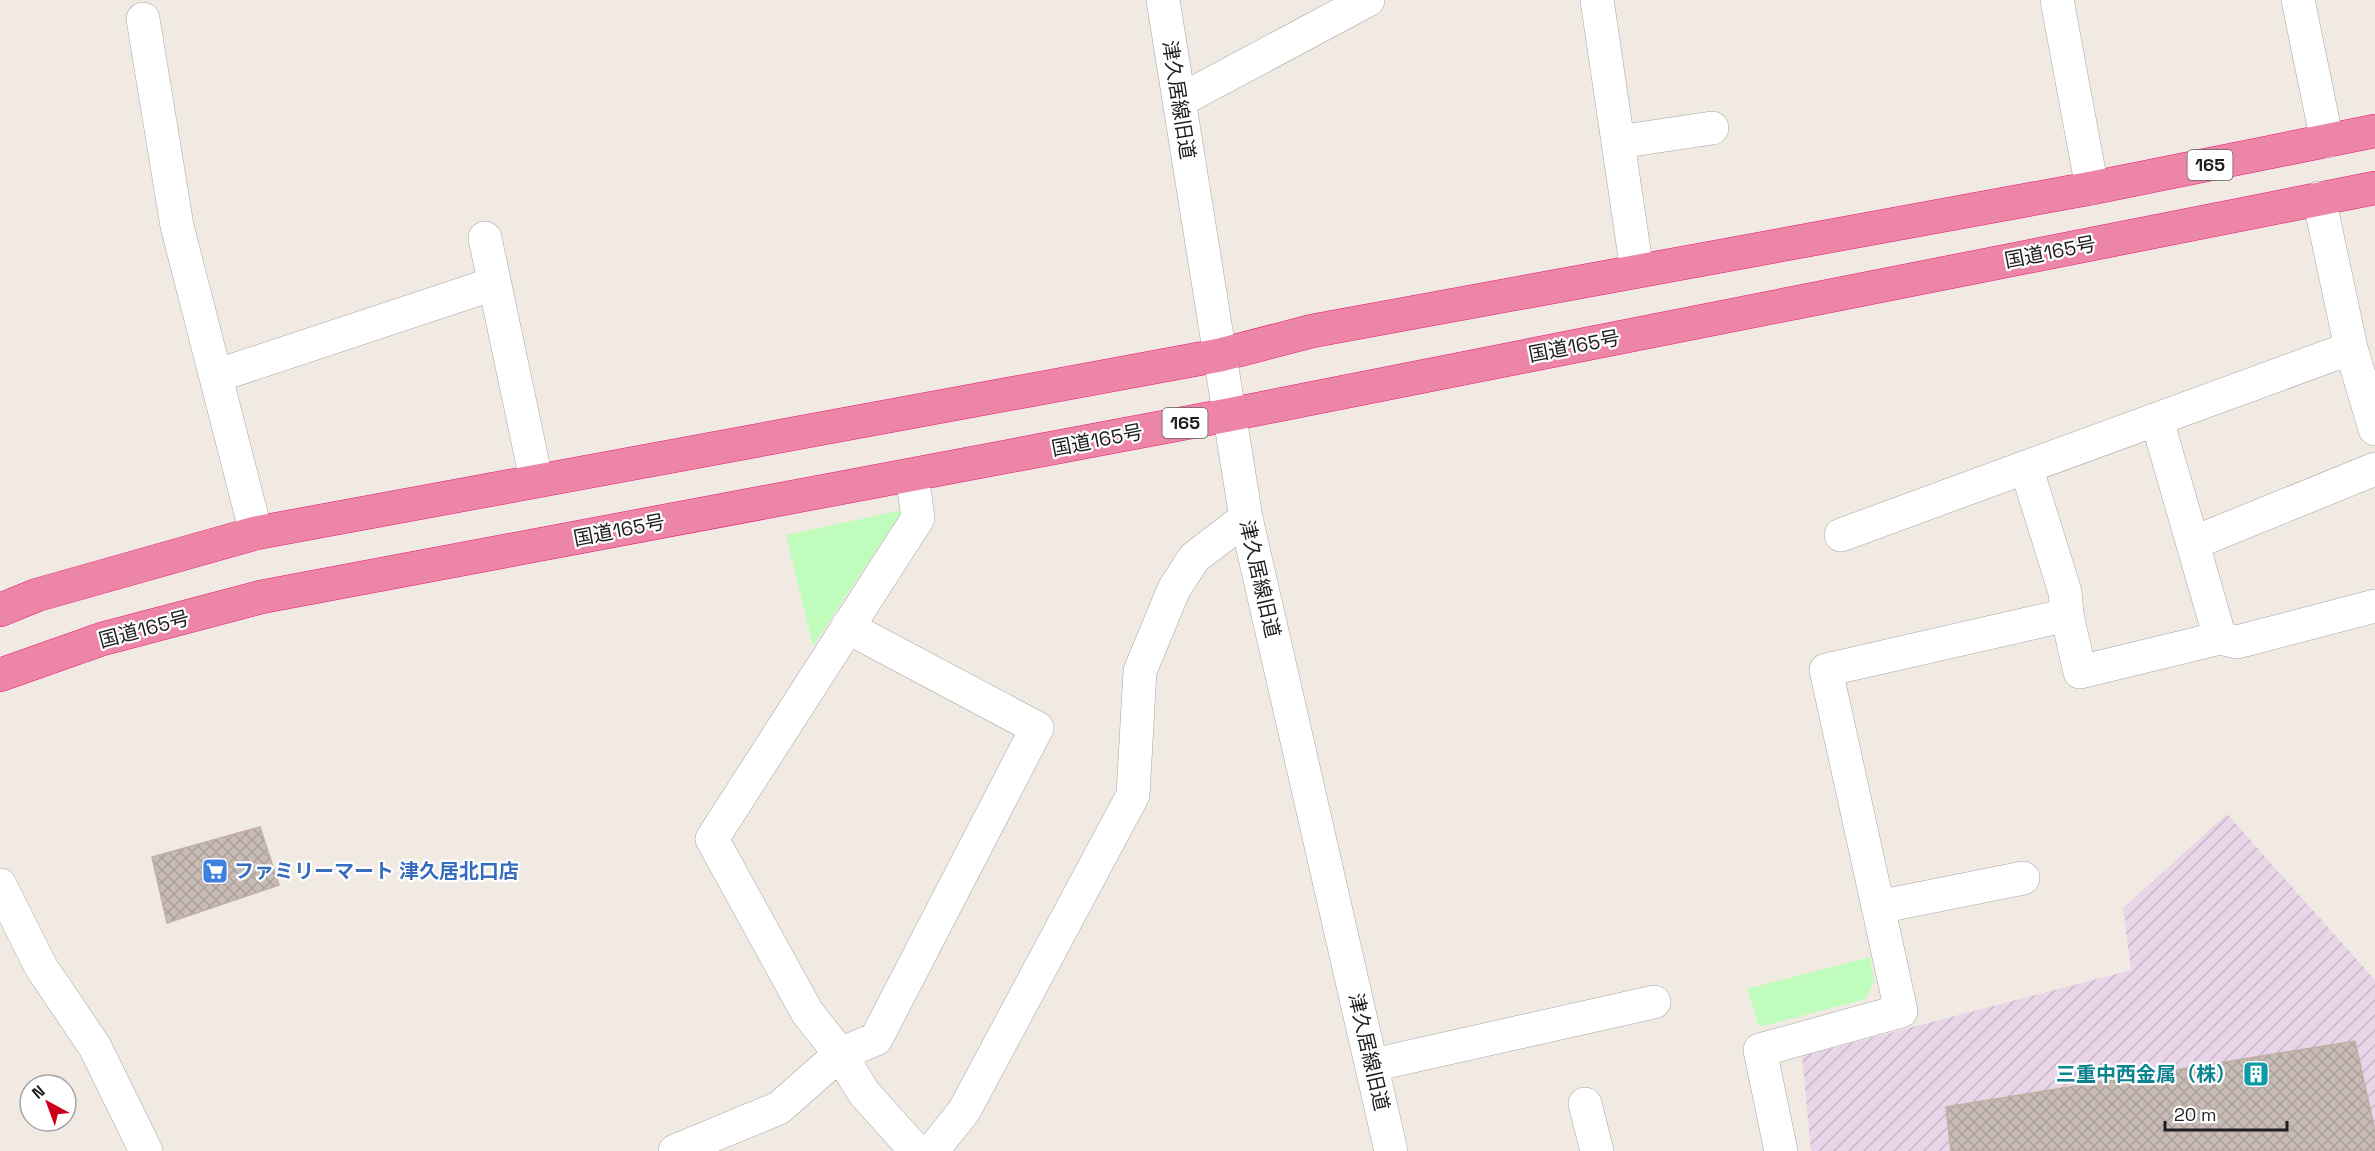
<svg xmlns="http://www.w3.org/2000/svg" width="2375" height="1151" viewBox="0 0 2375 1151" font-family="'Space Grotesk','Noto Sans JP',sans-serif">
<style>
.industrial{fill:url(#industrial-furrows)}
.park{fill:#c0fdbd}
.building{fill:url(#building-cross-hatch);stroke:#c2aea5;stroke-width:1.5}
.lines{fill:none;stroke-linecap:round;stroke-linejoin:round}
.minor-casing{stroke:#a5a5a5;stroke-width:34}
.highway-casing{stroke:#e61879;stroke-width:34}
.minor{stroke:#fff;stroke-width:33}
.highway{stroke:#ec85a6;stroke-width:33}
.labels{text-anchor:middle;stroke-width:4.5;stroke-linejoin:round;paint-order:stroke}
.shield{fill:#fff;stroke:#626262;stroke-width:1.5}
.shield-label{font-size:18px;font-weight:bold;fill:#1e1e1e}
.street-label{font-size:20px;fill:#1e1e1e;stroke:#fff}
.shop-label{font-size:20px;font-weight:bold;fill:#366cbe;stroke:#fff;text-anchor:start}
.culture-label{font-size:20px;font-weight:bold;fill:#0d838f;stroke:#fff;text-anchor:end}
</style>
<defs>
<pattern id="industrial-furrows" width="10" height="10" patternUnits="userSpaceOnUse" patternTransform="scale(1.5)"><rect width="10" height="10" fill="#e9d5e8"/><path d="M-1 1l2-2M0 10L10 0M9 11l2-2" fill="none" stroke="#c7b6c7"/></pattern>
<pattern id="building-cross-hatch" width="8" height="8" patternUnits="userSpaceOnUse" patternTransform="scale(1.5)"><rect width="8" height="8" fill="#c8bbb6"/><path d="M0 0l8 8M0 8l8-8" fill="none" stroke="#aba09c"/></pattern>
</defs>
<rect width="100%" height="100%" fill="#f0eae3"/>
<path class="industrial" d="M2227,814L2375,980V1151H1811L1802,1056L2131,970L2123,908Z"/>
<path class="park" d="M903,510L813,646L786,535Z
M1870,957L1874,981L1866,999L1759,1027L1747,989Z"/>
<path class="building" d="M260,827L279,885L167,923L152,857Z
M2355,1041L2375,1131V1151H1951L1946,1107Z"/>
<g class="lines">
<defs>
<path id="minor" d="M1163,0L1246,518L1391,1151
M1597,0L1637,271
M2057,0L2092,188
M2298,0L2327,141
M143,19L177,226L256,533
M1179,101L1368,0
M1618,142L1712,128
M2319,198L2351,348L2375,429
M485,238L536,479
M216,376L493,284
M2157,420L2220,638
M1841,535L2026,467
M2193,543L2375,469
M2067,615L2065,592L2026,467L2351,348
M847,627L1037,728L876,1039L840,1054L807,1012L712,839L918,518L912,475
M0,885L41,967L95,1047L146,1151
M1878,907L2023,878
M1373,1065L1654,1002
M1585,1104L1597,1151
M675,1151L779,1108L840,1054L864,1093L916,1151
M932,1151L964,1111L1133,795L1140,671L1174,589L1194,558L1246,518
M1781,1151L1760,1050L1901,1011L1826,670L2067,615L2080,672L2220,638L2237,642L2375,606"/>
<path id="highway" d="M0,610L37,595L256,533L1220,355L1312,331L2092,188L2375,131
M0,675L102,639L261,597L1228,415L2375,188"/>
</defs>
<use href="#minor" class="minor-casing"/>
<use href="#highway" class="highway-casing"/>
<use href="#minor" class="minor"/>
<use href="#highway" class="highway"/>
</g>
<defs>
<symbol id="supermarket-square" viewBox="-11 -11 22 22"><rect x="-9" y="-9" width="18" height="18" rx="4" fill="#3f7fe0" stroke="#fff"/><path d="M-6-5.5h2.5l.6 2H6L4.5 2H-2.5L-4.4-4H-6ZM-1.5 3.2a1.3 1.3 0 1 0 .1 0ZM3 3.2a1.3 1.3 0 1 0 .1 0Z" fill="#fff"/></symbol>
<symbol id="building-square" viewBox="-11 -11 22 22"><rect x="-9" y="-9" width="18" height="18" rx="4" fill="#0f9aa8" stroke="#fff"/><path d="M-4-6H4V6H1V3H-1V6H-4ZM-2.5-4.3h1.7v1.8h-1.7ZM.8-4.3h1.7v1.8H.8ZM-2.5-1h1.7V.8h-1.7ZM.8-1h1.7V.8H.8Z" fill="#fff"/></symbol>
</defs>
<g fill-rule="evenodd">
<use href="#supermarket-square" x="200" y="856" width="30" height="30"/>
<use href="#building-square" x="2241" y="1059" width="30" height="30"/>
</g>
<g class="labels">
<g class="shield">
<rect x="2187.5" y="150" width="45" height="30" rx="4.5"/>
<rect x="1162.5" y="408" width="45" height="30" rx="4.5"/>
</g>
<g class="shield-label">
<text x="2210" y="171">165</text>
<text x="1185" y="429">165</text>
</g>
<g class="street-label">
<text transform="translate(1179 100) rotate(81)" y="7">津久居線旧道</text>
<text transform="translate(2050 252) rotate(-11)" y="7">国道165号</text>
<text transform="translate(1574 346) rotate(-11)" y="7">国道165号</text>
<text transform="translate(1097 440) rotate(-11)" y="7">国道165号</text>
<text transform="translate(619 530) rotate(-11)" y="7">国道165号</text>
<text transform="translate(1260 579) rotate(77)" y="7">津久居線旧道</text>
<text transform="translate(144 629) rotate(-15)" y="7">国道165号</text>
<text transform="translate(1369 1052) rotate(77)" y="7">津久居線旧道</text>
</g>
<g class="shop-label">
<text x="234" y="878">ファミリーマート 津久居北口店</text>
</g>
<g class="culture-label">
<text x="2236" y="1081">三重中西金属（株）</text>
</g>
</g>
<g transform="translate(48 1103) rotate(319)"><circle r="28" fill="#ffffff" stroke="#a5a5a5" stroke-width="1.5"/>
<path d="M0-4.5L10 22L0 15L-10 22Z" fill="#cc001a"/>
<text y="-9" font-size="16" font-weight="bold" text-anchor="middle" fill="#1e1e1e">N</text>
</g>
<path d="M2165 1121v9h122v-9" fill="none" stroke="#1e1e1e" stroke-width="3"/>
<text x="2174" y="1121" font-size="18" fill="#1e1e1e" stroke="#ffffff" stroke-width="4.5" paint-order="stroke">20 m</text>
</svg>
